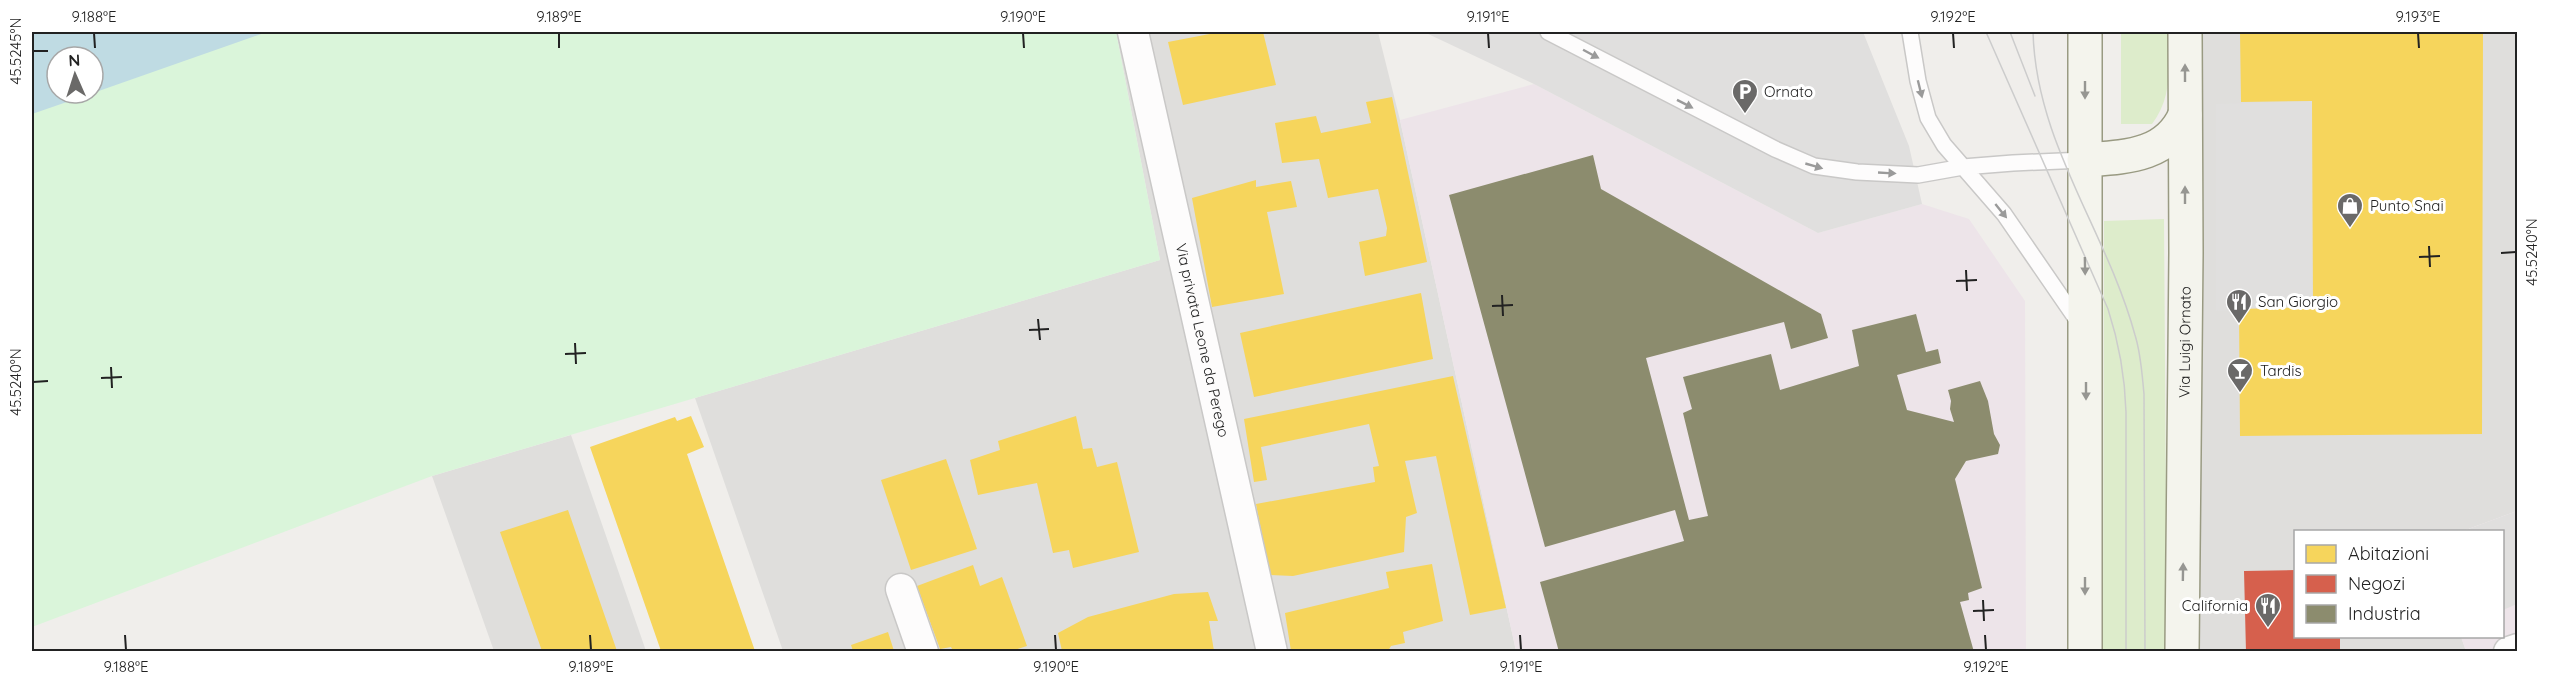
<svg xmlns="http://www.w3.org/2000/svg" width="2549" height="683" viewBox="0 0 2549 683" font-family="Quicksand,sans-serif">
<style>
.residential{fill:#dfdedc}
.industrial{fill:#ede4e9}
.grass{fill:#ddeccb}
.park{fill:#daf5da;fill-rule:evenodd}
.parking{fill:#e0dfde}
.water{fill:#bfdbe3}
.homes{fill:#f6d55c}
.shops{fill:#d6604d}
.industry{fill:#8c8c6e}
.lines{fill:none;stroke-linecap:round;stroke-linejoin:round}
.service-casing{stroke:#c9c8c7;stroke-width:18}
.minor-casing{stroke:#c9c8c7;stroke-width:33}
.secondary-casing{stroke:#999a82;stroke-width:36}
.service{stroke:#fdfcfc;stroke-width:15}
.minor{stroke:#fdfcfc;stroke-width:30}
.secondary{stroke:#f4f4ed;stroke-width:33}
.tram{stroke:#ccc;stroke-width:1.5}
.oneway{fill:#9a9a9a}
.oneway2{fill:#969692}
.ticks{fill:none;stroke:#222;stroke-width:2}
.labels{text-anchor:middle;stroke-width:6;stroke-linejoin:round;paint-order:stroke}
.poi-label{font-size:15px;fill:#222;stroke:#fff;text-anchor:start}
.street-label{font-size:15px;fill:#222;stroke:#fff}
.neatline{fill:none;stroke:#222;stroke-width:2}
.ticks-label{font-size:15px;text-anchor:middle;fill:#222}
</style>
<rect width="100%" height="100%" fill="#f0eeeb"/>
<path class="residential" d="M1116,32H1378L1400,120L1516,651H783L695,398L1160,260Z
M2190,32H2517V511L2463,531L2296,532V636L2461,637L2466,651L2189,652Z
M571,435L646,651H494L432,476Z"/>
<path class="industrial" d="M1534,84L1818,233L1922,204L1969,219L2025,301L2026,651H1516L1400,120Z
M2517,511V643L2495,651H2466L2461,637L2502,636V532L2463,531Z"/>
<path class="grass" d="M2121,32H2168C2169,64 2173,97 2152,124H2121Z
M2164,219L2167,651L2103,652L2104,221Z"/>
<path class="park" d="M32,32H1116L1160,260L432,476L32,627ZM57,57H93V93H57Z"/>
<path class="parking" d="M1424,32H1863L1909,146L1922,204L1818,233L1534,84Z
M2312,101L2313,307L2216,311V104Z
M2517,511V604L2503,610L2502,532L2463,531Z"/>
<path class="water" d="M32,32H267L93,93V57H57V93H93L32,114Z"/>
<path class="homes" d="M1220,32H1263L1276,85L1183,105L1168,42Z
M2240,32H2483L2482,434L2240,436L2239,309L2313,307L2312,101L2241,102Z
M1392,97L1427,262L1365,276L1359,242L1386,236L1387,228L1378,189L1328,198L1319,159L1282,163L1275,123L1316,116L1321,133L1371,123L1366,102Z
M1256,180V187L1291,181L1297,207L1267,212L1284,294L1212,307L1192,198Z
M1421,293L1433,359L1254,397L1240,333Z
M1453,376L1506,608L1470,615L1436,456L1405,461L1417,513L1406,517L1404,552L1293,576L1270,575L1256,504L1375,482L1373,467L1379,466L1369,424L1261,447L1267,480L1254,482L1244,419Z
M691,416L704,447L687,454L755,651H661L590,447L675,417L677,421Z
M1076,416L1083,449L1092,448L1097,467L1117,462L1139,552L1073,568L1069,550L1053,553L1037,483L978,495L970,460L1000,450L998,441Z
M946,459L977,549L911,570L881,480Z
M568,510L617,651H542L500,532Z
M1432,564L1443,621L1403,632L1405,643L1391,646L1388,651H1291L1285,613L1389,588L1386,572Z
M973,565L980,586L1002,577L1027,646L1011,651H953L951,647L940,649L917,586Z
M1208,592L1218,621H1209L1214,651H1062L1058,633L1088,617L1174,594Z
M888,632L894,651H853L851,645Z"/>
<path class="shops" d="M2296,570V636H2340V652H2246L2244,571Z"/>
<path class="industry" d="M1593,155L1601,189L1821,314L1828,338L1791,349L1784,322L1646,358L1689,520L1708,516L1683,413L1692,409L1683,377L1771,354L1780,390L1859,366L1852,330L1916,314L1926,352L1938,349L1941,363L1897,375L1907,410L1954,422L1950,409L1951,401L1948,390L1980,381L1988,401L1994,434L2000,445L1998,454L1966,461L1955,479L1982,588L1968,593L1969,600L1960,602L1974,652H1559L1540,582L1684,541L1675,510L1545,547L1449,195Z"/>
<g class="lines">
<defs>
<path id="service" d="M1548,32L1775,149L1814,166L1857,172L1918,175L1963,167L2013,163L2084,160
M1910,32L1918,81L1928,118L1944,145L2004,214L2079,323"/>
<g id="minor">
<path id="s1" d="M1133,32L1272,652"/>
<path d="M901,589L923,652"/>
<path d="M2509,652L2518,649"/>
</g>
<g id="secondary">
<path d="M2085,32V652"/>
<path d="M2084,160C2124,157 2167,157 2185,115"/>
<path id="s2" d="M2182,652L2186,253L2185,32"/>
</g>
</defs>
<use href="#service" class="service-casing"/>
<use href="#minor" class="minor-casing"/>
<use href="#secondary" class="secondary-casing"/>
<use href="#service" class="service"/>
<use href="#minor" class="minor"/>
<use href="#secondary" class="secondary"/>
<path class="tram" d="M1986,32L2108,309C2119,343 2125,376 2126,412V652
M2010,32L2035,96
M2033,32C2036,144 2106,229 2135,335C2141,354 2142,374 2144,394L2145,652"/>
</g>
<defs><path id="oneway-solid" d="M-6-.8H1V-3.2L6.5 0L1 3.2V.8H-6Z" transform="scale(1.5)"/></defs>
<g class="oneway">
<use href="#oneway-solid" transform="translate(1591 54) rotate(28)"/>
<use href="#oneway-solid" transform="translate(1920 89) rotate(76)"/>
<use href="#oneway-solid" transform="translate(1685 104) rotate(27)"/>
<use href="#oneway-solid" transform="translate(1814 166) rotate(16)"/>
<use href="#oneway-solid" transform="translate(1887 173) rotate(3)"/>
<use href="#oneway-solid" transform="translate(2001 211) rotate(51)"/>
</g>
<g class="oneway2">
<use href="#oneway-solid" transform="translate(2185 73) rotate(-90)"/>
<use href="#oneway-solid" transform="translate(2085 90) rotate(90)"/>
<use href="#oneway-solid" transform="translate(2185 195) rotate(-90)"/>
<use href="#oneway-solid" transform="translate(2085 266) rotate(89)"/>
<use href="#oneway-solid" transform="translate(2086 391) rotate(90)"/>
<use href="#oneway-solid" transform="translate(2183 572) rotate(-89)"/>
<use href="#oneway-solid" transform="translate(2085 586) rotate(90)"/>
</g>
<path class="ticks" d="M94,33L95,48M559,33V48M1023,33L1024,48M1488,33L1489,48M1953,33L1954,48M2418,33L2419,48M33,51H48M2429,246L2430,267M2501,253L2516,252M2419,257L2440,256M1966,270L1967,291M1956,281L1977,280M1502,295L1503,316M1492,306L1513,305M1038,319L1040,340M1029,330L1049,329M575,343L576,364M565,354L586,353M111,367L112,388M101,378L122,377M33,382L48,381M1983,600L1984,621M1973,611L1994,610M125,635L126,650M590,635L591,650M1055,635L1056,650M1520,635L1521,650M1985,635L1986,650"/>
<defs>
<symbol id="parking-pin" viewBox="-11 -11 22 30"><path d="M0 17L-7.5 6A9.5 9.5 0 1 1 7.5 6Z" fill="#6a6968" stroke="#fff"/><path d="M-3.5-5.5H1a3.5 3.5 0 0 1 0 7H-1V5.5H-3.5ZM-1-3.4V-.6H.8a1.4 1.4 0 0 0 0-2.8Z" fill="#fff"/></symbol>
<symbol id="shop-pin" viewBox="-11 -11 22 30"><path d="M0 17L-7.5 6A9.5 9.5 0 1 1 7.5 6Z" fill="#6a6968" stroke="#fff"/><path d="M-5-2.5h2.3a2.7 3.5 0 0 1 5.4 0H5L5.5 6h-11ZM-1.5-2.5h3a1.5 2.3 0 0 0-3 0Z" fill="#fff"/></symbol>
<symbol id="restaurant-pin" viewBox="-11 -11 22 30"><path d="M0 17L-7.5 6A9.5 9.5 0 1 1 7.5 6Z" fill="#6a6968" stroke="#fff"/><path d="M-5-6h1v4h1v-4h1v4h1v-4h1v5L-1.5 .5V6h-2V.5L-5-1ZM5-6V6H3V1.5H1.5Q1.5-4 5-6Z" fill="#fff"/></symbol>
<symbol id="bar-pin" viewBox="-11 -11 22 30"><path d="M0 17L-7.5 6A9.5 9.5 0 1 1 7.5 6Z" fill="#6a6968" stroke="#fff"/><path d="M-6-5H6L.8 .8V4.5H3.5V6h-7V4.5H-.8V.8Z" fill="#fff"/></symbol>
</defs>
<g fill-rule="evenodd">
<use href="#parking-pin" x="1730" y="77" width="30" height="40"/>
<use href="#shop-pin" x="2335" y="191" width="30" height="40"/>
<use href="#restaurant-pin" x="2224" y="287" width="30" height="40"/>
<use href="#bar-pin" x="2225" y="356" width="30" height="40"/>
<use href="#restaurant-pin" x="2253" y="591" width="30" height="40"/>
</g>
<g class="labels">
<g class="poi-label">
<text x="1764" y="97">Ornato</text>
<text x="2370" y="211">Punto Snai</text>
<text x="2258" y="307">San Giorgio</text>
<text x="2260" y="376">Tardis</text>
<text x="2248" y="611" text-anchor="end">California</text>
</g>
<g class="street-label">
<text dy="5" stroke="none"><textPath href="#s2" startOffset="310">Via Luigi Ornato</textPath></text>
<text dy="5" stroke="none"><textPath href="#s1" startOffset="316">Via privata Leone da Perego</textPath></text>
</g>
</g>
<rect width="2549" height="683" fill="none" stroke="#ffffff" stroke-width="66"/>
<rect x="2294" y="530" width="210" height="108" fill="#ffffff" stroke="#a7a7a7" stroke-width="1.5"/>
<rect x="2306" y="545" width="30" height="18" fill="#f6d55c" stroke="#a7a7a7" stroke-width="1.5"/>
<text x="2348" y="560" font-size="18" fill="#222222">Abitazioni</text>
<rect x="2306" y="575" width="30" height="18" fill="#d6604d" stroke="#a7a7a7" stroke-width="1.5"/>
<text x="2348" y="590" font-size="18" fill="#222222">Negozi</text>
<rect x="2306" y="605" width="30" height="18" fill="#8c8c6e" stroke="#a7a7a7" stroke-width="1.5"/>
<text x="2348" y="620" font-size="18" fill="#222222">Industria</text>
<g transform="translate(75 75) rotate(357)"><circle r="28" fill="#ffffff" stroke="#a7a7a7" stroke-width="1.5"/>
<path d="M0-4.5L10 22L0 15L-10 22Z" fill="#6a6968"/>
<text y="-9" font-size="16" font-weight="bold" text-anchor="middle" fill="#222222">N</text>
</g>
<rect x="33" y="33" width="2483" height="617" class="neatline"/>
<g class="ticks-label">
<text x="94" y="22">9.188°E</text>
<text x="559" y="22">9.189°E</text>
<text x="1023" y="22">9.190°E</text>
<text x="1488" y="22">9.191°E</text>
<text x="1953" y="22">9.192°E</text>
<text x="2418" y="22">9.193°E</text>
<text transform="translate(16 51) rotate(-90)" y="5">45.5245°N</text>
<text transform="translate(2532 252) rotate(-90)" y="5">45.5240°N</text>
<text transform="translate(16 382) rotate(-90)" y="5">45.5240°N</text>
<text x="126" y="672">9.188°E</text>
<text x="591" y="672">9.189°E</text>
<text x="1056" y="672">9.190°E</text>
<text x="1521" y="672">9.191°E</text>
<text x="1986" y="672">9.192°E</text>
</g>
</svg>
